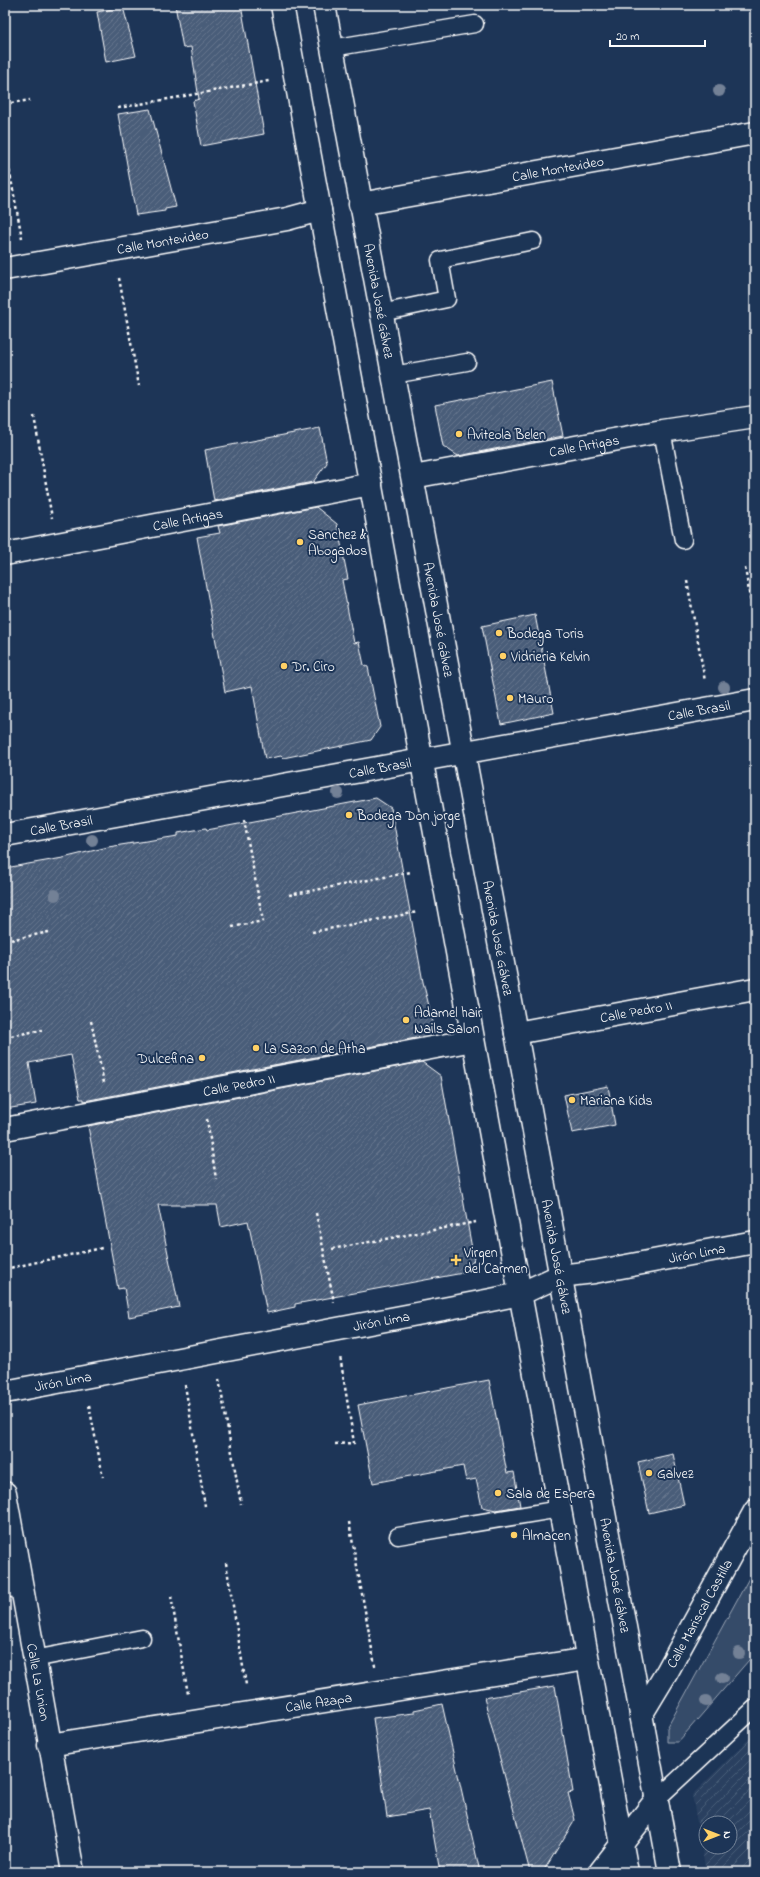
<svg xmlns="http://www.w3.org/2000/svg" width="760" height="1877" viewBox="0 0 760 1877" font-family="'Indie Flower',sans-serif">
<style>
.industrial{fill:url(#industrial-furrows);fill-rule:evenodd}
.green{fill:#364b69;stroke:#9aa5b4}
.building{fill:url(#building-hatch);stroke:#fff}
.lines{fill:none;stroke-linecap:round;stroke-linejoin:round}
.service-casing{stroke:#fff;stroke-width:19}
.minor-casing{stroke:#fff;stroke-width:25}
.secondary-casing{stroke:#fff;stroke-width:25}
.path{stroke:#fff;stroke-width:2.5;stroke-dasharray:3 3;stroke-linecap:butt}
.service{stroke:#1d3557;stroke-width:16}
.minor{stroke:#1d3557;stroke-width:22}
.secondary{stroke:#1d3557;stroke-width:22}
.tree{fill:#738196}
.poi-dot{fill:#ffd166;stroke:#1d3557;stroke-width:1.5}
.labels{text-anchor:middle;stroke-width:4;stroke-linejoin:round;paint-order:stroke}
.street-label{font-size:14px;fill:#fff;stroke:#1d3557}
.poi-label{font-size:14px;fill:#fff;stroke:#1d3557;text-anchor:start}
</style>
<defs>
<pattern id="industrial-furrows" width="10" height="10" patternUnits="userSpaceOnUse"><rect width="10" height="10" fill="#2a4161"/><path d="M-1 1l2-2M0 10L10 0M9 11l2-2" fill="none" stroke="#4a5e79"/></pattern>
<pattern id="building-hatch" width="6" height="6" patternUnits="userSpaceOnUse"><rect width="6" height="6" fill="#4a5d79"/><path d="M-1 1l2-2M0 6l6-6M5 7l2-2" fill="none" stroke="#65758d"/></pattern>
</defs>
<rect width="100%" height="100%" fill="#1d3557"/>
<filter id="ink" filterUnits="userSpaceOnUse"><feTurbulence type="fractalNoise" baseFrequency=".025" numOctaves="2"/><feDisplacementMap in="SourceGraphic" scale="8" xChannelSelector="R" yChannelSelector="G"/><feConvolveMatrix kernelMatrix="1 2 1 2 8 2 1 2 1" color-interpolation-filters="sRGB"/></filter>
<g filter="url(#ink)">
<path class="industrial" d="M755,1733V1872H706L692,1795ZM706,1823H730V1847H706Z"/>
<path class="green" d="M755,1567V1653L678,1742H667V1728Z"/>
<path class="building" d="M175,5H241L264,134L201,146L193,101L199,99L191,47L183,48Z
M123,7L136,56L106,62L97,12Z
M150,109L176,207L165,209V211L136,215L118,114Z
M552,382L563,436L458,456L443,446L435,405Z
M320,428L327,463L313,482L214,501L205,450Z
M316,507L337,524L348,579L342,580L354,643L359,642L364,665L368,667L380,727L371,740L283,758L281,756L265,759L252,686L225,692L197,537L220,533L218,526Z
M535,615L554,713L501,724L482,626Z
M376,798L391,808L423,982L434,1026L421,1037L84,1101V1099H80L71,1055L29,1063L36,1104L5,1109V868L63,858L108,847L178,836V833L206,828L207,830Z
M422,1062L441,1076L474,1260L463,1273L295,1304V1307L267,1313L248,1221L221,1227L217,1205H158L179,1307L129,1317L124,1288L118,1289L88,1126Z
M608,1086L615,1125L572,1133L564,1095Z
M489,1380L507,1473L514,1472L520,1506L496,1510L482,1507L476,1479L466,1481L463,1466L373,1483L358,1405Z
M673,1454L684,1505L649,1513L638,1462Z
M555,1686L573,1792L568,1793L575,1820L543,1872H530L484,1698Z
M442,1704L480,1872H440L429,1810L387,1817L373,1718L414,1713V1710Z"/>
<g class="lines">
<defs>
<path id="service" d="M332,48L475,24
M381,313L447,299L440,260L533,241
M393,375L467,362
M662,431L683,540
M398,1536L560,1509
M5,1589L22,1588
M34,1659L142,1638
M656,1800L755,1708"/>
<g id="minor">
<path id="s1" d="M360,204L755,133"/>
<path id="s2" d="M5,269L287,219L320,210"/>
<path id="s3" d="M413,477L662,431L755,417"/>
<path id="s4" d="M5,554L371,484"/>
<path id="s5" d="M5,835L755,700"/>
<path id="s6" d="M516,1033L755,989"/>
<path id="s7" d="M5,1129L473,1040"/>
<path id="s8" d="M5,1392L491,1300L520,1294L559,1276L594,1272L755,1242"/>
<path id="s9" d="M5,1493L73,1872"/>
<path id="s10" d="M641,1715L667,1672L755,1511"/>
<path id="s11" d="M49,1745L587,1659"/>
<path d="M600,1872L656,1800"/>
</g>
<g id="secondary">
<path d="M282,5L627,1872"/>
<path id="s12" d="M324,5L516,1033L670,1872"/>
</g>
</defs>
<use href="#service" class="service-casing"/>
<use href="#minor" class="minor-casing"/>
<use href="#secondary" class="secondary-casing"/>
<path class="path" d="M5,104L30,100
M118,108L269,81
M5,147L22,238
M119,278L139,386
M34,416L52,518
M745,568L755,627
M687,581L705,681
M289,895L411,872
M232,927L263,921L244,820
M312,932L418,912
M5,941L49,932
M91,1021L104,1083
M5,1037L42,1030
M207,1119L216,1179
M316,1213L334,1302
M332,1249L476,1222
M5,1269L102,1248
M219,1379L241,1504
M185,1385L205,1506
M89,1405L103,1477
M335,1444L354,1443L340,1356
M349,1522L375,1666
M226,1563L246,1685
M171,1596L188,1694
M5,1688L12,1690"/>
<use href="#service" class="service"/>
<use href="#minor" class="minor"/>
<use href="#secondary" class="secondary"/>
</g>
<g class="tree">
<circle cx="719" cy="91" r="6"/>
<circle cx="724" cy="687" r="6"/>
<circle cx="338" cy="793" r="6"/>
<circle cx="92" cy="840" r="6"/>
<circle cx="55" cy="895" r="6"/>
<circle cx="739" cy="1653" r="6"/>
<circle cx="722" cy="1678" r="6"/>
<circle cx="706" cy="1701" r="6"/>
</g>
</g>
<g class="poi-dot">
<circle cx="459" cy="434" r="4"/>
<circle cx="300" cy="542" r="4"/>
<circle cx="499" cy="633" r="4"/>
<circle cx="503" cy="656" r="4"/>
<circle cx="284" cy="666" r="4"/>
<circle cx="510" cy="698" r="4"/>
<circle cx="349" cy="815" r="4"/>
<circle cx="406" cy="1020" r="4"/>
<circle cx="256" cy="1048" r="4"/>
<circle cx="202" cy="1058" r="4"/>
<circle cx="572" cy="1100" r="4"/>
<path d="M454 1254h4v4h4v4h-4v4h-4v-4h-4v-4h4z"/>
<circle cx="649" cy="1473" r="4"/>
<circle cx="498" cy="1493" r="4"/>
<circle cx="514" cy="1535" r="4"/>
</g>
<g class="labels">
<g class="street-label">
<text dy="5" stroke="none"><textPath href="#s1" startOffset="201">Calle Montevideo</textPath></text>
<text dy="5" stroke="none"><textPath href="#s2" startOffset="160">Calle Montevideo</textPath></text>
<text dy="5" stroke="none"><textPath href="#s12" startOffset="301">Avenida José Gálvez</textPath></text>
<text dy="5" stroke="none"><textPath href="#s3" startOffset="174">Calle Artigas</textPath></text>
<text dy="5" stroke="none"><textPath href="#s4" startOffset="186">Calle Artigas</textPath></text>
<text dy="5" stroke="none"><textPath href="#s12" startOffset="625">Avenida José Gálvez</textPath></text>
<text dy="5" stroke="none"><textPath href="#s5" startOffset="705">Calle Brasil</textPath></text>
<text dy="5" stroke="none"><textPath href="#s5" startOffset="381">Calle Brasil</textPath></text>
<text dy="5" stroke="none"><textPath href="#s5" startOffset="57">Calle Brasil</textPath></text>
<text dy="5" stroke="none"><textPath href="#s12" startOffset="949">Avenida José Gálvez</textPath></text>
<text dy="5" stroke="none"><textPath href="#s6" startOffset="122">Calle Pedro II</textPath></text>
<text dy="5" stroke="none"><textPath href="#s7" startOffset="238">Calle Pedro II</textPath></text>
<text dy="5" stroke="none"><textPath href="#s8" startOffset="707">Jirón Lima</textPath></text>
<text dy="5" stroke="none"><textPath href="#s12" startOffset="1273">Avenida José Gálvez</textPath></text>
<text dy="5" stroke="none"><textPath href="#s8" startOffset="383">Jirón Lima</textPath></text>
<text dy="5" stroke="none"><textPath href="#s8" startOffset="59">Jirón Lima</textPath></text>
<text dy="5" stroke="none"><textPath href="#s12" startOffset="1597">Avenida José Gálvez</textPath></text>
<text dy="5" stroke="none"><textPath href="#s10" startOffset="117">Calle Mariscal Castilla</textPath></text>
<text dy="5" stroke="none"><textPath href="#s9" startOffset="192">Calle La Union</textPath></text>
<text dy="5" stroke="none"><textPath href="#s11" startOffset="273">Calle Azapa</textPath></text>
</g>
<g class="poi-label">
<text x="467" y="439">Aviteola Belen</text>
<text x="308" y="539">Sanchez &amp;<tspan x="308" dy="16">Abogados</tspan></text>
<text x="507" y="638">Bodega Toris</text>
<text x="511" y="661">Vidrieria Kelvin</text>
<text x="292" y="671">Dr. Ciro</text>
<text x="518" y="703">Mauro</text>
<text x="357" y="820">Bodega Don jorge</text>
<text x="414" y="1017">Adamel hair<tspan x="414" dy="16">Nails Salon</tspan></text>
<text x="264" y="1053">La Sazon de Atha</text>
<text x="194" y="1063" text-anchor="end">Dulcefina</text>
<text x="580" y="1105">Mariana Kids</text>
<text x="464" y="1257">Virgen<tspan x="464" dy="16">del Carmen</tspan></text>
<text x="657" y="1478">Galvez</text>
<text x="506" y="1498">Sala de Espera</text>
<text x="522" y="1540">Almacen</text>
</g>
</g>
<rect width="760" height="1877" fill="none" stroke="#1d3557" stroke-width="20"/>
<rect x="10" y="10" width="740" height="1857" fill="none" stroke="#fff" stroke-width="1.5" filter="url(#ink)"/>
<g transform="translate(718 1835) rotate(90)"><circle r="19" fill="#1d3557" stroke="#77869a"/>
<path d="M0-3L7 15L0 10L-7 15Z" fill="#ffd166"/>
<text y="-6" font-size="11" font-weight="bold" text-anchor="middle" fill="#ffffff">N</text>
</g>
<path d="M610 40v6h95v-6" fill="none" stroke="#ffffff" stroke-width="2"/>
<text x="616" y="40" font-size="12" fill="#ffffff" stroke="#1d3557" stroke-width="3" paint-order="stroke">20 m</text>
</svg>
